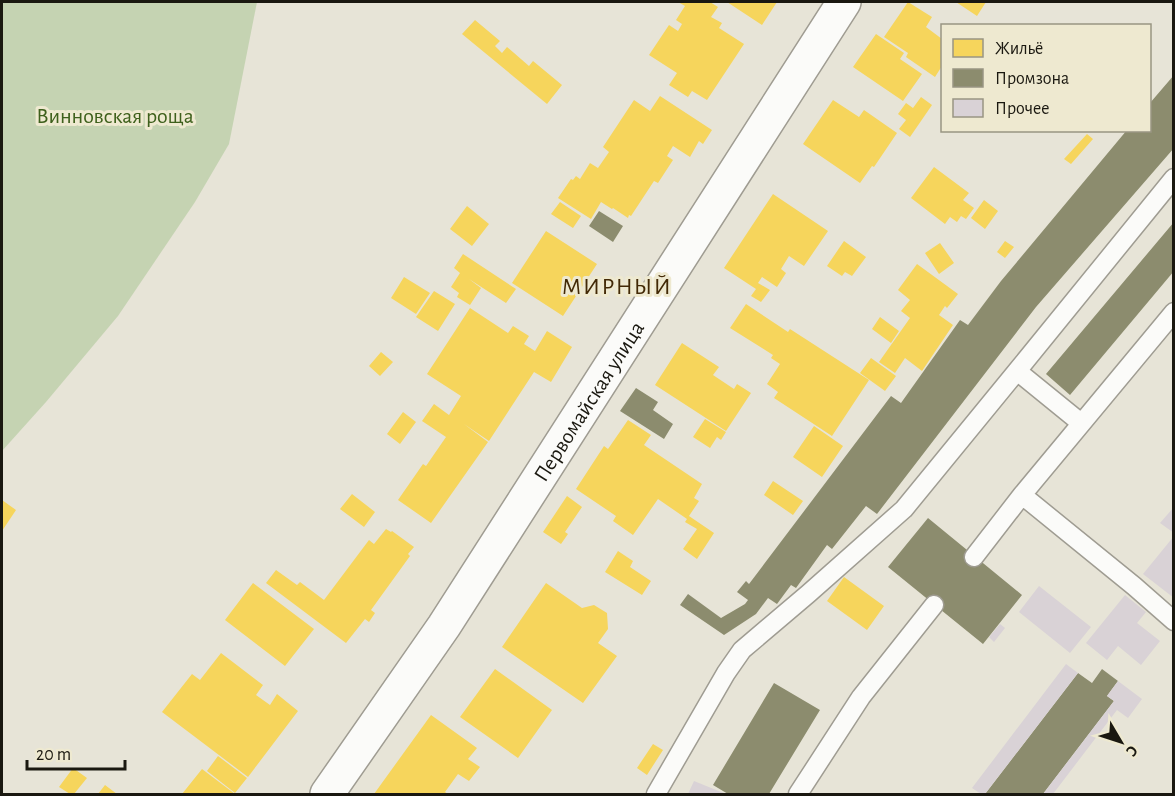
<svg xmlns="http://www.w3.org/2000/svg" width="1175" height="796" viewBox="0 0 1175 796" font-family="'Alegreya Sans',sans-serif">
<style>
.forest{fill:#c5d3b2}
.homes{fill:#f6d55c}
.industry{fill:#8c8c6e}
.building{fill:#d9d2d6}
.lines{fill:none;stroke-linecap:round;stroke-linejoin:round}
.service-casing{stroke:#9f9c92;stroke-width:21}
.minor-casing{stroke:#9f9c92;stroke-width:36}
.service{stroke:#fbfbf9;stroke-width:18}
.minor{stroke:#fbfbf9;stroke-width:33}
.labels{text-anchor:middle;stroke-width:6;stroke-linejoin:round;paint-order:stroke}
.park-label{font-size:22px;fill:#3e601c;stroke:#eee9d0}
.street-label{font-size:22px;fill:#1a1810;stroke:#eee9d0}
.neighbourhood-label{font-size:24px;letter-spacing:1.5px;fill:#422906;stroke:#eee9d0}
</style>
<rect width="100%" height="100%" fill="#e7e4d7"/>
<path class="forest" d="M2,2H257L229,144L195,202L118,316L46,402L2,451Z"/>
<path class="homes" d="M678,2H710L718,7L711,17L722,23L719,28L744,44L707,100L692,91L688,97L669,85L677,73L649,55L669,25L678,31L682,24L676,20L685,6Z
M727,2H777L762,25Z
M908,2L932,17L926,27L942,39V66L935,77L906,57L908,53L884,37Z
M956,2H986L977,16Z
M475,20L500,41L495,46L502,53L507,47L529,66L533,61L562,85L547,104L462,34Z
M876,34L904,53L900,59L922,74L903,101L853,67Z
M660,96L712,130L703,144L699,141L690,157L673,146L667,156L673,160L658,183L654,181L631,216L629,215L628,218L613,208L612,209L601,202L591,219L558,198L571,179L573,180L576,176L580,179L590,163L598,168L609,152L603,147L634,100L650,111Z
M921,97L932,105L910,137L899,129L906,120L898,114L906,103L913,108Z
M833,100L859,117L864,110L897,133L874,167L872,166L860,183L803,144Z
M1087,134L1093,139L1071,164L1064,159Z
M934,167L969,193L963,200L974,208L966,219L961,216L957,222L950,217L945,224L911,198Z
M773,194L828,231L804,266L789,256L781,269L786,273L777,287L762,277L758,283L770,290L761,302L751,296L756,289L724,268Z
M984,200L998,211L985,229L971,218Z
M560,202L581,216L573,228L551,214Z
M467,206L489,224L472,246L450,229Z
M546,231L597,264L563,316L512,283Z
M844,241L866,257L852,276L845,272L842,276L827,266Z
M1005,241L1014,247L1005,258L997,252Z
M940,243L954,263L939,274L925,253Z
M463,254L516,289L506,303L469,279L481,288L470,305L457,297L459,293L451,287L460,273L454,268Z
M917,264L958,294L947,308L945,306L939,315L953,325L922,371L905,358L895,373L879,362L910,318L901,311L910,300L898,290Z
M404,277L430,293L416,314L391,298Z
M434,291L455,304L438,331L416,317Z
M746,304L788,332L790,329L869,380L832,436L774,398L778,392L767,384L780,364L771,358L773,355L730,328Z
M470,308L508,333L513,326L529,336L524,344L535,351L547,331L572,347L551,382L534,372L489,441L464,424L488,442L431,523L398,500L423,464L426,466L446,437L422,421L434,404L449,415L461,396L427,374Z
M880,317L899,331L891,343L872,329Z
M682,343L719,367L713,375L734,389L737,384L751,393L726,431L655,385Z
M381,352L393,362L380,376L369,366Z
M871,358L896,376L885,391L860,373Z
M403,412L416,422L400,444L387,434Z
M705,419L726,432L721,440L717,437L710,448L693,437Z
M628,420L651,435L644,445L702,484L694,498L699,501L689,516L714,533L697,559L683,549L697,529L685,522L687,519L658,499L633,535L613,521L616,516L576,489L604,446L608,449Z
M814,426L843,446L822,477L793,457Z
M773,481L803,501L793,515L764,495Z
M352,494L375,512L364,527L340,509Z
M567,496L582,507L565,532L568,534L561,544L543,532Z
M2,500L16,510L2,531Z
M386,529L391,532L392,531L414,547L408,554L410,556L371,610L375,613L369,622L365,619L346,643L266,583L276,570L297,585L300,582L324,600L369,540L374,544Z
M618,551L633,561L630,567L651,581L642,595L605,572Z
M844,577L884,606L867,630L827,601Z
M253,583L314,629L285,666L225,620Z
M546,583L582,608L594,605L607,613L608,629L598,643L617,656L583,703L502,647Z
M221,653L263,685L256,695L270,705L277,694L298,711L248,777L162,712L192,674L200,680Z
M495,669L552,710L518,758L460,717Z
M431,715L477,748L468,759L480,767L469,781L458,774L445,792L448,794H374Z
M653,744L663,750L647,775L637,768Z
M218,756L247,778L235,793L207,771Z
M73,768L87,778L74,794H70L59,787Z
M202,769L235,794H182Z
M105,785L117,794H98Z"/>
<path class="industry" d="M1174,75V148L1036,307L877,514L866,506L832,549L827,545L796,588L791,585L777,604L768,598L756,614L724,635L680,605L688,594L721,618L745,604L748,600L737,592L746,581L749,584L891,396L901,403L960,320L968,325L1001,281L1127,130H1150V103Z
M599,211L623,226L613,242L589,226Z
M1174,222V271L1070,395L1046,374Z
M636,388L658,402L653,410L673,424L664,439L620,411Z
M928,518L1022,595L983,644L888,567Z
M1102,669L1118,681L1107,696L1114,701L1043,794H985L1078,673L1092,683Z
M774,683L820,710L769,794H728L713,785Z"/>
<path class="building" d="M1174,507V533L1160,523Z
M1174,536V598L1143,574Z
M1039,586L1091,627L1070,653L1019,612Z
M1125,595L1146,612L1137,623L1160,641L1141,665L1118,646L1107,660L1086,643Z
M1000,624L1005,628L994,642L989,637Z
M1066,664L1078,673L985,794H981L972,788Z
M1118,681L1142,699L1128,718L1117,710L1053,794H1043L1114,701L1107,696Z
M694,781L726,794H688Z"/>
<g class="lines">
<defs>
<path id="service" d="M1174,312L1022,495L1134,586L1174,621
M1081,423L1017,371L1174,178
M974,557L1022,495
M656,794L726,673L742,650L808,594L904,509L1017,371
M798,794L861,697L934,605"/>
<g id="minor">
<path id="s1" d="M327,794L444,626L844,2"/>
</g>
</defs>
<use href="#service" class="service-casing"/>
<use href="#minor" class="minor-casing"/>
<use href="#service" class="service"/>
<use href="#minor" class="minor"/>
</g>
<g class="labels">
<g class="park-label">
<text x="115" y="123">Винновская роща</text>
</g>
<g class="street-label">
<text dy="8" stroke="none"><textPath href="#s1" startOffset="472">Первомайская улица</textPath></text>
</g>
<g class="neighbourhood-label">
<text x="617" y="294">МИРНЫЙ</text>
</g>
</g>
<rect width="1175" height="796" fill="none" stroke="#1a1810" stroke-width="6"/>
<rect x="941" y="24" width="210" height="108" fill="#eee9d0" stroke="#999583" stroke-width="1.5"/>
<rect x="953" y="39" width="30" height="18" fill="#f6d55c" stroke="#999583" stroke-width="1.5"/>
<text x="995" y="54" font-size="18" fill="#1a1810">Жильё</text>
<rect x="953" y="69" width="30" height="18" fill="#8c8c6e" stroke="#999583" stroke-width="1.5"/>
<text x="995" y="84" font-size="18" fill="#1a1810">Промзона</text>
<rect x="953" y="99" width="30" height="18" fill="#d9d2d6" stroke="#999583" stroke-width="1.5"/>
<text x="995" y="114" font-size="18" fill="#1a1810">Прочее</text>
<g transform="translate(1121 742) rotate(129)" stroke="#eee9d0" stroke-width="4.5" paint-order="stroke">
<path d="M0-4.5L10 22L0 15L-10 22Z" fill="#1a1810"/>
<text y="-9" font-size="16" font-weight="bold" text-anchor="middle" fill="#1a1810">С</text>
</g>
<path d="M27 760v9h98v-9" fill="none" stroke="#1a1810" stroke-width="3"/>
<text x="36" y="760" font-size="18" fill="#1a1810" stroke="#eee9d0" stroke-width="4.5" paint-order="stroke">20 m</text>
</svg>
